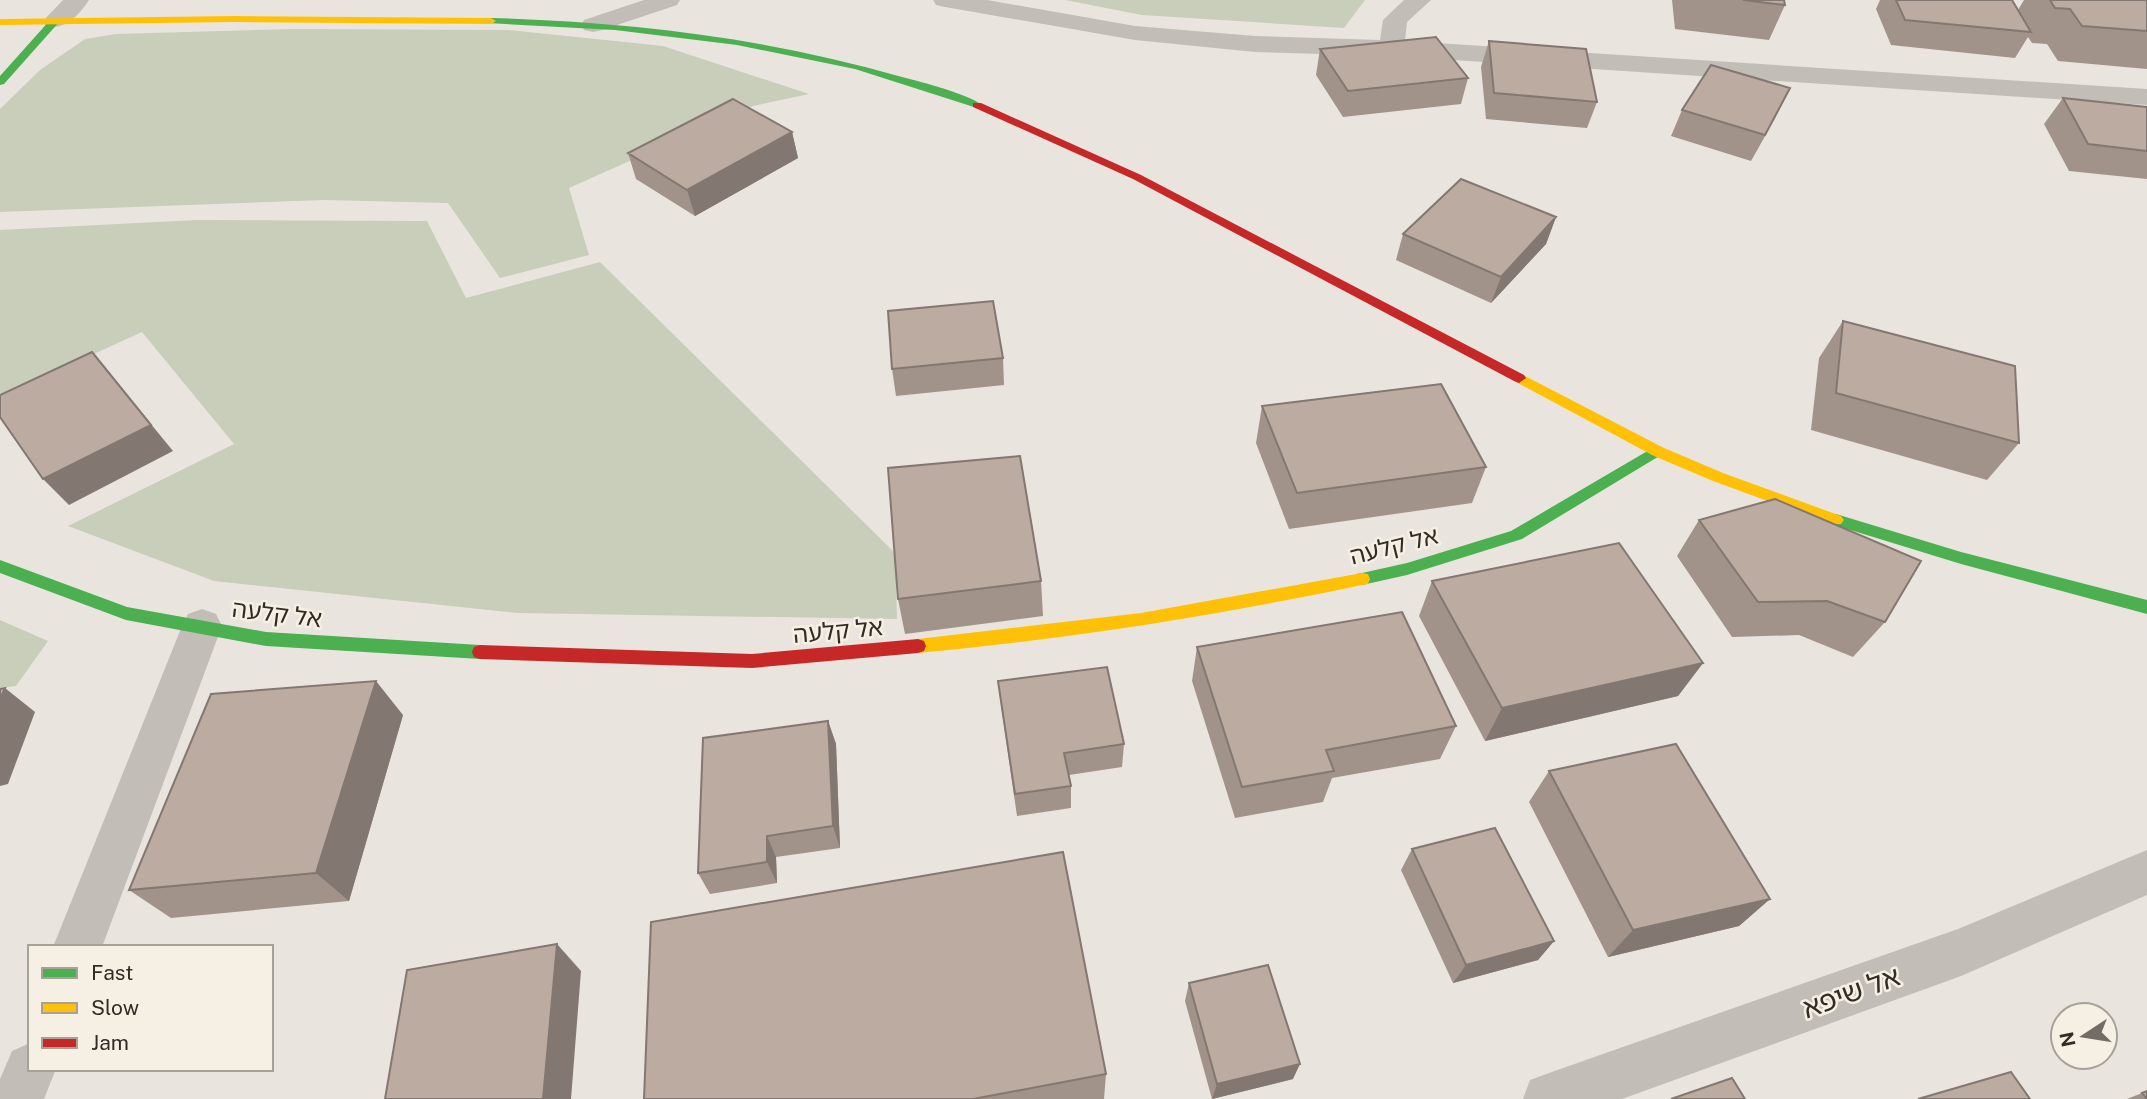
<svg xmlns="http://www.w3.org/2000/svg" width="2147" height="1099" viewBox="0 0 2147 1099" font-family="'Public Sans','Noto Sans Hebrew',sans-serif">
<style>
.green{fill:#c8ceb9}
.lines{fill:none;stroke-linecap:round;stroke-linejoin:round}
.street{fill:#c2bdb7;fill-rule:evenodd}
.fast{fill:#4caf50;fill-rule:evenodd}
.slow{fill:#ffc107;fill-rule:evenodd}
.jam{fill:#c62828;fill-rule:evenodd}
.wall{fill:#a1938a}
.shaded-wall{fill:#837871}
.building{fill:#bbaba1;stroke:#837871;stroke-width:2}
.labels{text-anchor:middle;stroke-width:5;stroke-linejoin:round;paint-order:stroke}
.street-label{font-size:24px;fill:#322b26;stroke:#f6f0e4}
.near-street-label{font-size:28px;fill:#322b26;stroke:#f6f0e4}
</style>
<rect width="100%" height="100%" fill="#e9e5de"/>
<path class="green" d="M1065,0H1365L1344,28L1142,15Z
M292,29L509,30L663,46L809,94L753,106L569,188L589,255L500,278L448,203L324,200L0,212V109L40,70L85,39L116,34Z
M196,220L427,221L466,298L600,262L895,553L897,619L517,613L214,581L68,526L234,444L142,332L0,397V230Z
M0,620L48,641L16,686L0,688Z"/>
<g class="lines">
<path class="street" d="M63,0H89C79,15 65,31 46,26L43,21Z
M644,0H680L677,5L602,30L593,32L584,30L581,25L584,20Z
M933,0H987L1135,26L1255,36L1380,40L1383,20L1404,0H1431L1407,22L1405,41L2147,89V105L1392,56L1255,52L1135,40L945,7L936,5Z
M202,609L216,614L222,626L102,947H53L182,626L188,614Z
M2147,850V895L1961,976L1622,1099H1523L1530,1080L1549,1073L1958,929Z
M30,1043V1069H56L44,1099H0V1079L12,1051Z"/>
<path class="fast" d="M491,18C631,22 767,38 902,77C922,82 968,94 982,105L977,108L855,69L737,45L615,30L487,23V19Z
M51,19L60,21L4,84L0,85V76Z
M1656,446L1661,447L1663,451L1661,455L1522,539L1407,575L1362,585L1356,584L1354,579L1356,574L1362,573L1407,563L1511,531Z
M1836,514L1961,552L2147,600V614L1961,564L1831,524L1828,520L1831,516Z
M0,560L127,607L266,632L480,645L486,647L488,652L486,657L480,659L266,646L126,620L0,573Z"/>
<path class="slow" d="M235,16L491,18L496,21L491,24L235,22L0,25V19Z
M1519,373L1664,448L1723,473L1841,516L1844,520L1841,524H1831L1713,481L1654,456L1514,381L1512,378Z
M1362,573L1368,574L1370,579L1368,584L1362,585C1215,616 1067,639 918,653L912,651L910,646L912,641L918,639L1141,613Z"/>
<path class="jam" d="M973,103H981L1141,175L1524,375L1526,378L1519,383L1514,381L1133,179L973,107Z
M918,639L924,641L926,646L924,651L918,653L752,668L480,659L474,657L472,652L474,647L480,645L752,654Z"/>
</g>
<path class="wall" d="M1672,0H1784L1785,5L1769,40L1675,29Z
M1880,0H2012L2018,10L2024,0H2147V69L2058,61L2047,44L2032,43L2028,37L2015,58L1891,45L1876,9Z
M1489,41L1597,102L1587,128L1486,119L1481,67Z
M1320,49L1468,78L1461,104L1343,117L1316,75Z
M2063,98L2147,107V179L2069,171L2044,124Z
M1682,110L1777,114L1751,161L1671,136Z
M792,132L798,158L695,216L636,179L628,153Z
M1556,217L1546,244L1491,303L1396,260L1403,234Z
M1843,321L2019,443L1987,480L1811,430L1819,358Z
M1003,358L1004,385L896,396L892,369Z
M1262,406L1486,467L1472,503L1289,529L1256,443Z
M1699,520L1885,622L1853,657L1799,635L1732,637L1677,556Z
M1041,581L1043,616L905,634L898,599Z
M1432,581L1703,663L1678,696L1485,741L1419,616Z
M1197,647L1456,726L1440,759L1332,778L1323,802L1235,818L1192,681Z
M998,681L1124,744L1122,767L1069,775L1071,786V808L1017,816L1001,705Z
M403,715L349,901L171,918L129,890Z
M828,721L836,744L840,848L776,857L777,883L710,894L698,873Z
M1549,771L1770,899L1739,926L1608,957L1529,802Z
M1412,849L1554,941L1538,960L1453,983L1401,870Z
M1189,983L1293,1079L1212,1099L1185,1001Z
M1106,1074L1104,1099H644Z
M2147,1091V1099H2127Z"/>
<path class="shaded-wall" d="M1790,88L1777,114L1751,161L1765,135Z
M792,132L798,158L695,216L687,190Z
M1556,217L1546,244L1491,303L1501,277Z
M92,352L173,451L69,505L43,479Z
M1703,663L1678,696L1485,741L1502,708Z
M376,681L403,715L349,901L316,873Z
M5,688L35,712L8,784L0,786V699Z
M828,721L836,744L840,848L833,826Z
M767,836L776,857L777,883L767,862Z
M1770,899L1739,926L1608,957L1633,930Z
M1554,941L1538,960L1453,983L1466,965Z
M557,944L581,971L571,1099H543Z
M1300,1064L1293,1079L1212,1099L1217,1084Z"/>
<path class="building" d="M1743,0H1784L1785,5Z
M1896,0H2012L2031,32L1905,20Z
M2050,0H2147V31L2082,26L2070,9L2055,8Z
M1436,37L1468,78L1348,91L1320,49Z
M1489,41L1586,49L1597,102L1494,93Z
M1711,65L1790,88L1765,135L1682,110Z
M2063,98L2147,107V151L2088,144Z
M733,99L792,132L687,190L628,153Z
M1461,179L1556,217L1501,277L1403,234Z
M993,301L1003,358L892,369L888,311Z
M1843,321L2015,366L2019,443L1836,393Z
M92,352L151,425L43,479L0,417V395Z
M1441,384L1486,467L1297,493L1262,406Z
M1020,456L1041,581L898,599L888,468Z
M1775,499L1921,561L1885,622L1827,601L1758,602L1699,520Z
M1619,543L1703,663L1502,708L1432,581Z
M1402,612L1456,726L1326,750L1334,771L1242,787L1197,647Z
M1107,667L1124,744L1064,753L1071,786L1015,794L998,681Z
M376,681L316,873L129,890L211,694Z
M5,688L0,699V689Z
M828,721L833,826L767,836V862L698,873L703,738Z
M1676,744L1770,899L1633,930L1549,771Z
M1495,828L1554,941L1466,965L1412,849Z
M1063,852L1106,1074L973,1099H644L651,922Z
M557,944L543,1099H385L407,970Z
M1268,965L1300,1064L1217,1084L1189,983Z
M2011,1072L2030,1099H1918Z
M1732,1078L1745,1099H1671Z
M2147,1091V1099L2142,1093Z"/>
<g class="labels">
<g class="street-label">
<text transform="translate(1394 546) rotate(-14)" y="8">אל קלעה</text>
<text transform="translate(277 614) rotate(7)" y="8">אל קלעה</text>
<text transform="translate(838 631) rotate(-5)" y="8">אל קלעה</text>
</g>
<g class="near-street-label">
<text transform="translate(1851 992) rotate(-20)" y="10">אל שיפא</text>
</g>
</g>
<rect x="28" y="945" width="245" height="126" fill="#f6f0e4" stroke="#a8a198" stroke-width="2"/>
<rect x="42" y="968" width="35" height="10" fill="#4caf50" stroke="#a8a198" stroke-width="2"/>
<text x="91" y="980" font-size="21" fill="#322b26">Fast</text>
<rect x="42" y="1003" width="35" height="10" fill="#ffc107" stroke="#a8a198" stroke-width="2"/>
<text x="91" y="1015" font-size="21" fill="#322b26">Slow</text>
<rect x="42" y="1038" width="35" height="10" fill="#c62828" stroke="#a8a198" stroke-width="2"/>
<text x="91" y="1050" font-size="21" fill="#322b26">Jam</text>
<g transform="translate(2084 1036) rotate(258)"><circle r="33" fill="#f6f0e4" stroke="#a8a198" stroke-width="2"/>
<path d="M0-5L12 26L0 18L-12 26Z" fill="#726c66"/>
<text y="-10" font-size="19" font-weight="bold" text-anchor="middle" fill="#322b26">N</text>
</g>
</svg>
